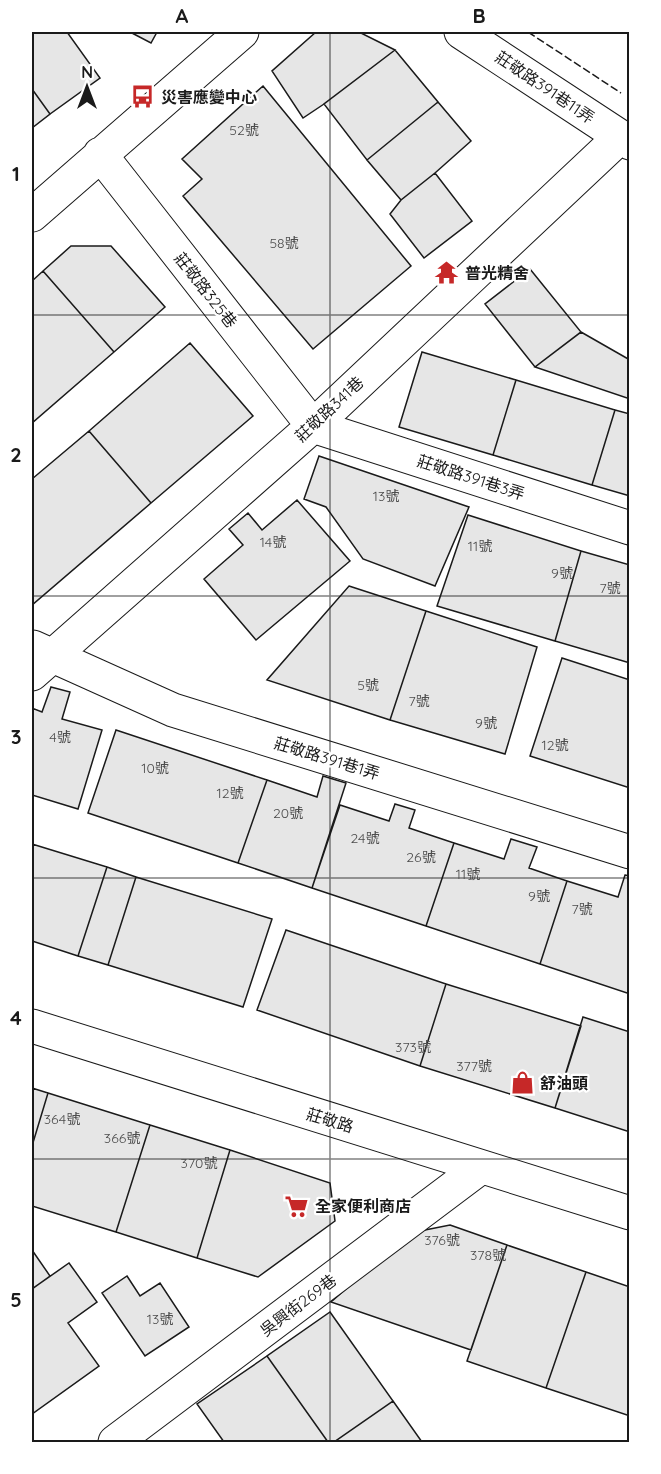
<svg xmlns="http://www.w3.org/2000/svg" width="661" height="1474" viewBox="0 0 661 1474" font-family="Quicksand,'Noto Sans TC',sans-serif">
<style>
.building{fill:#e6e6e6;stroke:#1a1a1a;stroke-width:1.5}
.lines{fill:none;stroke-linecap:round;stroke-linejoin:round}
.minor-casing{stroke:#1a1a1a;stroke-width:35}
.minor{stroke:#fff;stroke-width:33}
.fence{stroke:#1a1a1a;stroke-width:1.5;stroke-dasharray:8 3;stroke-linecap:butt}
.grid{fill:none;stroke:#1a1a1a;stroke-width:1.5;stroke-opacity:0.55}
.labels{text-anchor:middle;stroke-width:4.5;stroke-linejoin:round;paint-order:stroke}
.number-label{font-size:14px;fill:#4d4d4d}
.street-label{font-size:16px;fill:#1a1a1a;stroke:#fff}
.poi-label{font-size:16px;font-weight:bold;fill:#1a1a1a;stroke:#fff;text-anchor:start}
.neatline{fill:none;stroke:#1a1a1a;stroke-width:2}
.grid-label{font-size:20px;text-anchor:middle;font-weight:bold;fill:#1a1a1a}
</style>
<rect width="100%" height="100%" fill="#fff"/>
<path class="building" d="M32,32H67L100,78L50,114L32,89Z
M130,32H157L151,43Z
M316,32H359L395,50L324,104L303,118L272,71Z
M395,50L438,102L367,160L324,104Z
M263,86L411,266L313,349L183,196L202,179L182,159Z
M32,89L50,114L32,128Z
M438,102L471,141L435,173L401,200L367,160Z
M435,173L472,221L424,258L390,214L401,200Z
M71,246H111L165,307L114,352L43,271Z
M530,269L581,332L535,367L485,304Z
M43,271L114,352L32,423V281Z
M581,332L630,360V399L535,367Z
M190,343L253,416L151,503L89,431Z
M422,352L516,380L493,455L399,427Z
M516,380L615,410L592,485L493,455Z
M615,410L630,414V496L592,485Z
M89,431L151,503L32,605V479Z
M319,456L469,507L435,586L363,559L326,507L304,499Z
M297,500L350,561L256,640L204,579L243,545L229,529L248,513L262,530Z
M468,515L581,551L555,641L437,606Z
M581,551L630,565V663L555,641Z
M349,586L426,611L390,720L267,680Z
M426,611L537,647L505,754L390,720Z
M562,658L630,680V788L530,756Z
M51,687L70,692L62,719L102,730L78,809L32,795V708L42,712Z
M116,730L267,780L238,863L88,813Z
M323,776L346,783L312,888L238,863L267,780L317,797Z
M395,804L415,810L409,828L454,843L426,926L312,888L340,805L389,821Z
M511,839L537,847L529,868L567,881L540,964L426,926L454,843L504,859Z
M32,844L107,867L78,956L32,941Z
M107,867L136,877L108,965L78,956Z
M625,875L630,876V994L540,964L567,881L618,897Z
M136,877L272,919L243,1007L108,965Z
M286,930L446,984L420,1066L257,1010Z
M446,984L581,1026L555,1108L420,1066Z
M583,1017L630,1032V1132L555,1108Z
M32,1088L48,1093L32,1146Z
M48,1093L150,1125L116,1232L32,1206V1146Z
M150,1125L230,1150L197,1258L116,1232Z
M230,1150L330,1183L335,1221L258,1277L197,1258Z
M450,1225L507,1245L471,1350L331,1302L410,1233Z
M507,1245L586,1272L546,1388L467,1361Z
M32,1250L50,1276L32,1289Z
M69,1263L97,1302L68,1323L99,1366L32,1414V1289Z
M586,1272L630,1287V1416L546,1388Z
M127,1276L140,1296L160,1283L189,1327L145,1356L102,1293Z
M330,1312L393,1401L334,1442H328L267,1356Z
M267,1356L328,1442H224L197,1404Z
M393,1401L422,1442H334Z"/>
<g class="lines">
<defs>
<path id="minor" d="M461,32L630,143
M100,154L313,426L630,528
M32,215L242,32
M33,647L173,710L630,852
M32,674L313,426L620,137
M32,1026L630,1213
M115,1442L481,1167"/>
</defs>
<use href="#minor" class="minor-casing"/>
<use href="#minor" class="minor"/>
<path class="fence" d="M528,32L621,93"/>
</g>
<path class="grid" d="M330,32V1442M32,315H630M32,596H630M32,878H630M32,1159H630"/>
<defs>
<symbol id="bus-bare" viewBox="-9 -9 18 18"><path d="M-5-6H5V4H4V6H2V4H-2V6H-4V4H-5ZM-3.5-4V0h7V-4ZM-3.5 1.2v1.5H-2V1.2ZM2 1.2v1.5H3.5V1.2Z" fill="#c62828" stroke="#fff" stroke-width="2.5" paint-order="stroke"/></symbol>
<symbol id="temple-bare" viewBox="-9 -9 18 18"><path d="M0-6L5-2H3V0L6.5 2.5H4V6H1.5V3h-3V6H-4V2.5H-6.5L-3 0V-2H-5Z" fill="#c62828" stroke="#fff" stroke-width="2.5" paint-order="stroke"/></symbol>
<symbol id="shop-bare" viewBox="-9 -9 18 18"><path d="M-5-2.5h2.3a2.7 3.5 0 0 1 5.4 0H5L5.5 6h-11ZM-1.5-2.5h3a1.5 2.3 0 0 0-3 0Z" fill="#c62828" stroke="#fff" stroke-width="2.5" paint-order="stroke"/></symbol>
<symbol id="supermarket-bare" viewBox="-9 -9 18 18"><path d="M-6-5.5h2.5l.6 2H6L4.5 2H-2.5L-4.4-4H-6ZM-1.5 3.2a1.3 1.3 0 1 0 .1 0ZM3 3.2a1.3 1.3 0 1 0 .1 0Z" fill="#c62828" stroke="#fff" stroke-width="2.5" paint-order="stroke"/></symbol>
</defs>
<g fill-rule="evenodd">
<use href="#bus-bare" x="126" y="80" width="33" height="33"/>
<use href="#temple-bare" x="430" y="256" width="33" height="33"/>
<use href="#shop-bare" x="506" y="1066" width="33" height="33"/>
<use href="#supermarket-bare" x="280" y="1190" width="33" height="33"/>
</g>
<g class="labels">
<g class="number-label">
<text x="244" y="135">52號</text>
<text x="284" y="248">58號</text>
<text x="386" y="501">13號</text>
<text x="273" y="547">14號</text>
<text x="480" y="551">11號</text>
<text x="562" y="578">9號</text>
<text x="610" y="593">7號</text>
<text x="368" y="690">5號</text>
<text x="419" y="706">7號</text>
<text x="486" y="728">9號</text>
<text x="60" y="742">4號</text>
<text x="555" y="750">12號</text>
<text x="155" y="773">10號</text>
<text x="230" y="798">12號</text>
<text x="288" y="818">20號</text>
<text x="365" y="843">24號</text>
<text x="421" y="862">26號</text>
<text x="468" y="879">11號</text>
<text x="539" y="901">9號</text>
<text x="582" y="914">7號</text>
<text x="413" y="1052">373號</text>
<text x="474" y="1071">377號</text>
<text x="62" y="1124">364號</text>
<text x="122" y="1143">366號</text>
<text x="199" y="1168">370號</text>
<text x="442" y="1245">376號</text>
<text x="488" y="1260">378號</text>
<text x="160" y="1324">13號</text>
</g>
<g class="street-label">
<text transform="translate(545 87) rotate(34)" y="6">莊敬路391巷11弄</text>
<text transform="translate(206 290) rotate(52)" y="6">莊敬路325巷</text>
<text transform="translate(329 409) rotate(-43)" y="6">莊敬路341巷</text>
<text transform="translate(471 477) rotate(18)" y="6">莊敬路391巷3弄</text>
<text transform="translate(327 758) rotate(17)" y="6">莊敬路391巷1弄</text>
<text transform="translate(330 1120) rotate(17)" y="6">莊敬路</text>
<text transform="translate(298 1305) rotate(-37)" y="6">吳興街269巷</text>
</g>
<g class="poi-label">
<text x="161" y="103">災害應變中心</text>
<text x="465" y="279">普光精舍</text>
<text x="540" y="1089">舒油頭</text>
<text x="315" y="1212">全家便利商店</text>
</g>
</g>
<rect width="661" height="1474" fill="none" stroke="#ffffff" stroke-width="66"/>
<g transform="translate(87 87)" stroke="#ffffff" stroke-width="4.5" paint-order="stroke">
<path d="M0-4.5L10 22L0 15L-10 22Z" fill="#1a1a1a"/>
<text y="-9" font-size="16" font-weight="bold" text-anchor="middle" fill="#1a1a1a">N</text>
</g>
<rect x="33" y="33" width="595" height="1408" class="neatline"/>
<g class="grid-label">
<text x="182" y="23">A</text>
<text x="479" y="23">B</text>
<text x="16" y="181">1</text>
<text x="16" y="462">2</text>
<text x="16" y="744">3</text>
<text x="16" y="1025">4</text>
<text x="16" y="1307">5</text>
</g>
</svg>
